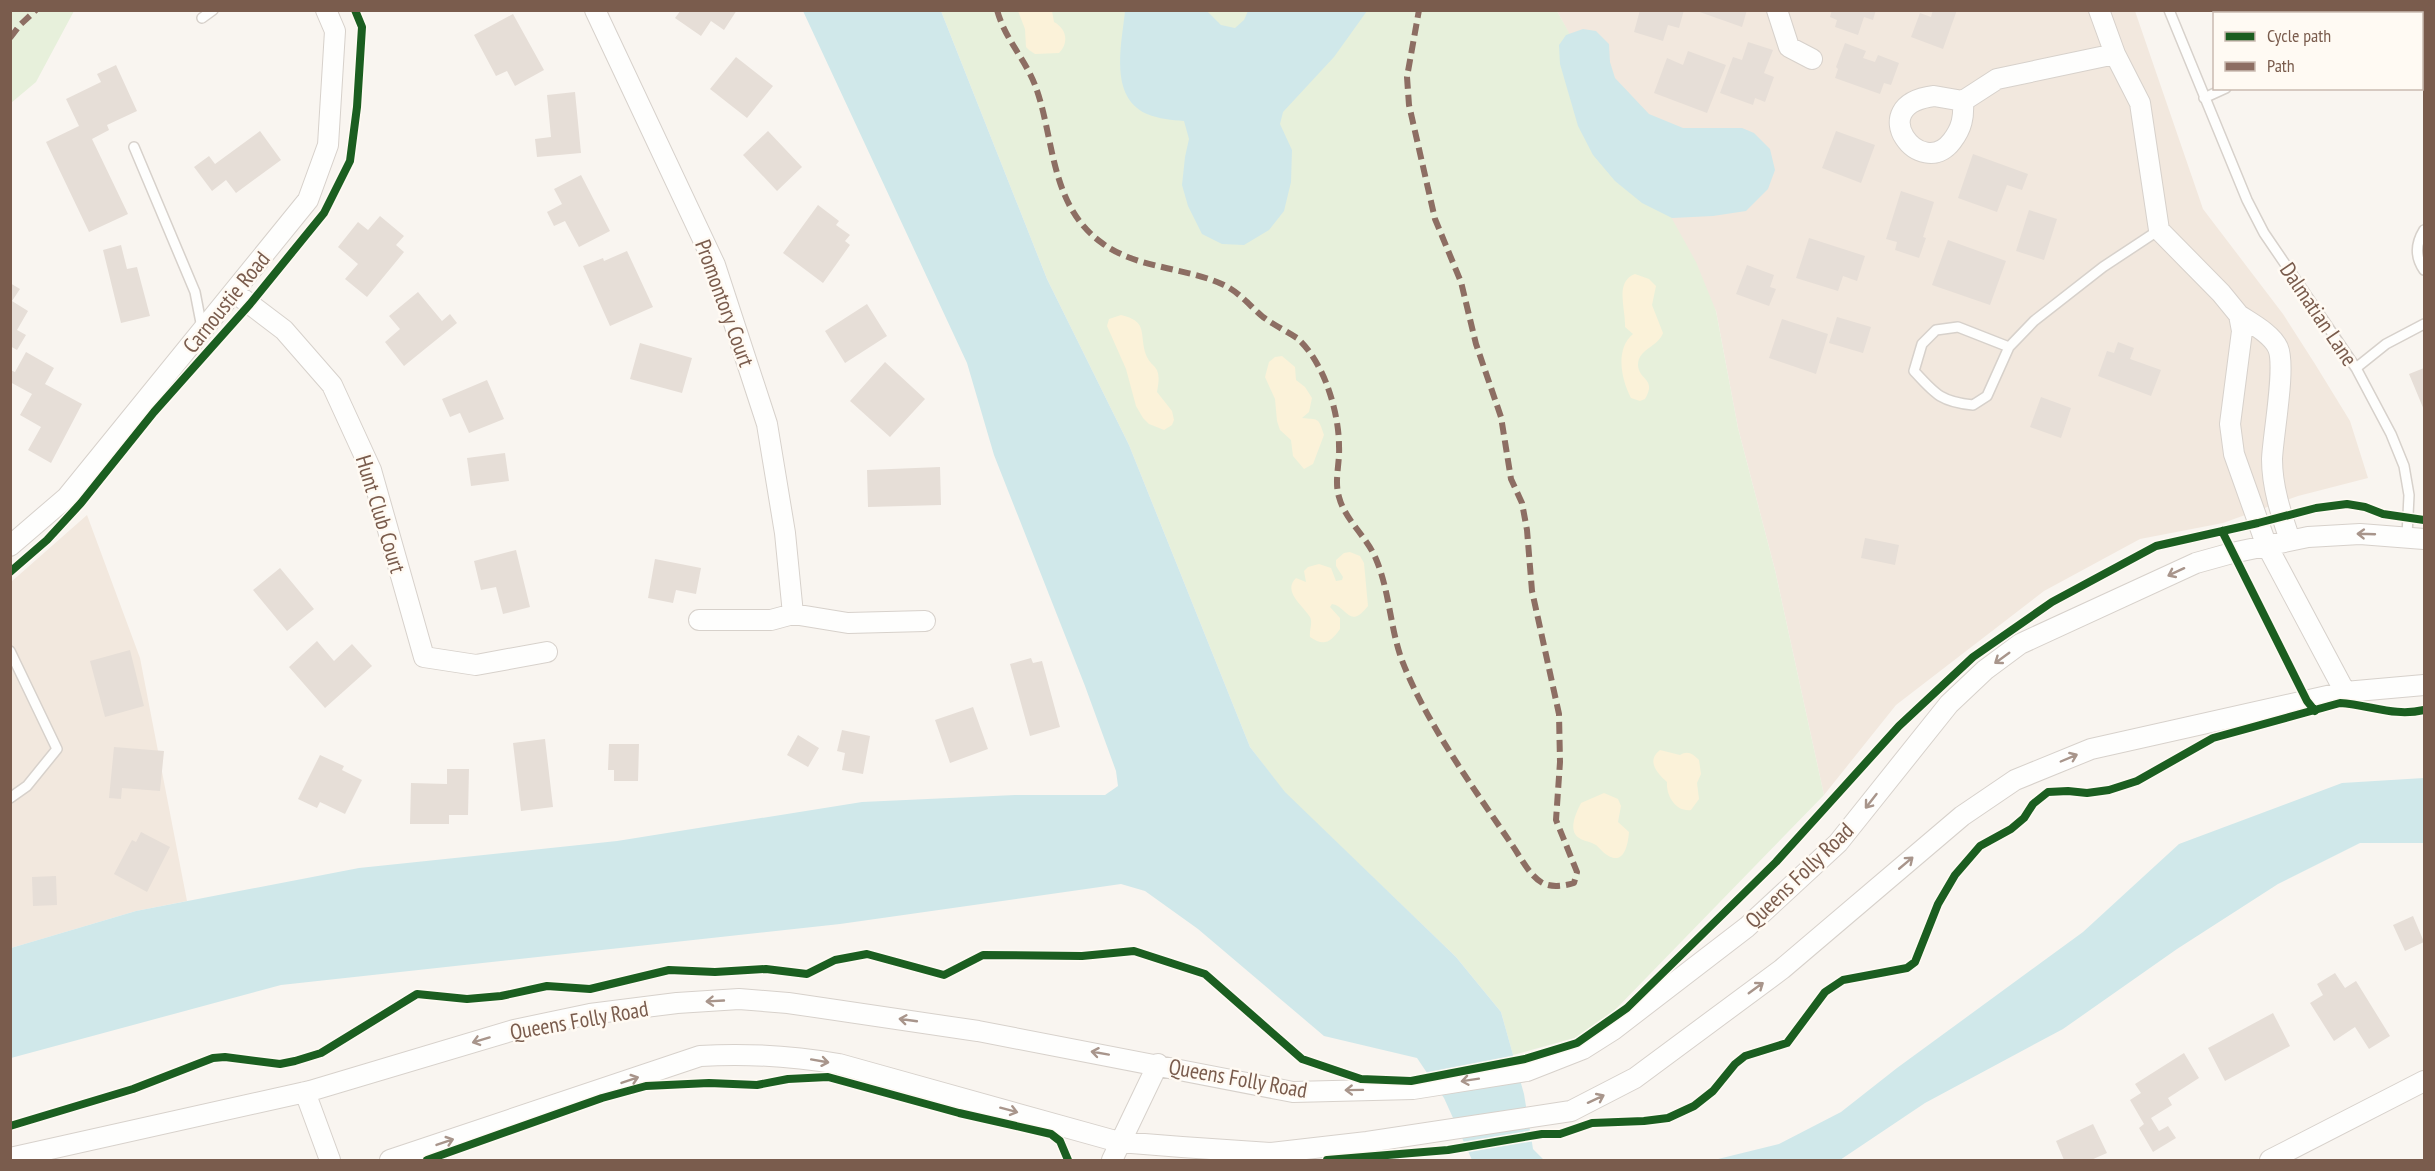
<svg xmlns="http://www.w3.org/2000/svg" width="2435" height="1171" viewBox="0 0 2435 1171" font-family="'PT Sans Narrow',sans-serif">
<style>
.residential{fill:#f2e8de}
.green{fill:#e7f0db}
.sand{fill:#fbf2d9}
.water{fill:#d0e8ea}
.building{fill:#e6ded7}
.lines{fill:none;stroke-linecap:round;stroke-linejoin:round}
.lane-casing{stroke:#d7d1cb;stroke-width:12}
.street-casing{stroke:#d7d1cb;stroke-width:22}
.lane{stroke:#fefefd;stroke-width:9}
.street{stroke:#fefefd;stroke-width:20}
.quiet{stroke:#8d6e63;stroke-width:6;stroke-dasharray:12 6;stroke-linecap:butt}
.cycleway-casing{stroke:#fffaf3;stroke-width:11}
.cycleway{stroke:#1b5e20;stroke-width:8}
.oneway{stroke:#a8958b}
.labels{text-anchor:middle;stroke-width:5;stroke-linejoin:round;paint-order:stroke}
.street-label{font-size:22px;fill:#7a5c4d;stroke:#fffaf3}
</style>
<rect width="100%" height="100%" fill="#f9f5f0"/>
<path class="residential" d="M1557,11H2135L2203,209L2283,314L2315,364L2350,421L2368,478L2298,496L2223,523L2140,539L2044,591L1896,705L1824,795L1775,570L1738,428L1716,311Z
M87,515L140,658L187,901L136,911L11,948V582Z"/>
<path class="green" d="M11,10L74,11L36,82L11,103Z
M941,11H1557L1696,262L1716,311L1738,428L1775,570L1824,795L1613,1012L1578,1037L1513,1055L1501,1012L1456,957L1285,793L1250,747L1129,445L1047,279Z"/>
<path class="sand" d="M1018,11H1052L1054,22C1067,29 1069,43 1059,53L1035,54L1029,50L1026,47L1025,29Z
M1635,274L1649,279L1656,286L1652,305L1663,333C1658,347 1638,349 1638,365C1639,381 1657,378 1645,399L1640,401L1631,398C1621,379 1615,349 1633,334L1625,327C1626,309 1614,282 1635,274Z
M1121,315C1147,321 1140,332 1145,352C1151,371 1163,362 1157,392L1172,411L1174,420L1172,425L1164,430L1149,424L1143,418L1136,406L1126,369L1107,326L1109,319Z
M1282,356L1295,367L1296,380L1305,387L1312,398L1309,412L1302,418C1318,420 1318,416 1324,435L1313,464L1304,469L1293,456L1291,440L1280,430L1277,421L1275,399L1265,377L1269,362L1275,357Z
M1350,552L1360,556L1364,563L1368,606C1349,630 1348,607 1332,604L1330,607L1340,618V629C1331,642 1324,647 1310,637C1309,630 1313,623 1310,617C1303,605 1282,592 1296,578L1306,582L1304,571L1308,567L1319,564L1331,568L1336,581L1342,580L1343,577L1336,566V560L1344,553Z
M1660,750L1680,755C1688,750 1693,754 1699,760L1701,774L1697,783L1699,799L1691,810C1676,812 1666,796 1667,782C1657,773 1646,761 1660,750Z
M1604,793L1618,799L1621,806L1618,822L1629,832C1628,845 1624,866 1607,855C1602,852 1600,848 1596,845C1590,841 1579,841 1575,834C1570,825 1577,811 1581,803Z"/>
<path class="water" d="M803,11H941L1047,279L1129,445L1250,747L1285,792L1456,957L1501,1012L1524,1094L1533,1149L1544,1160H1472L1444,1098L1417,1058L1324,1036L1198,929L1145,891L1121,884L840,924L281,985L11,1058V948L136,911L359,868L617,841L862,802L1015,795H1105L1118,786L1116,771L1085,686L994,455L967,363Z
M1125,11H1207L1221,25L1235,28L1244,20L1248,11H1367L1334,57L1283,112L1280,124L1292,150L1291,182L1284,211L1269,230L1244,245L1222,244L1202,234L1188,206L1182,185L1185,157L1189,139L1184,121C1172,120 1159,119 1147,114C1108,97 1122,43 1125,11Z
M1583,29L1596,31L1609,44L1610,62L1615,78L1649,114L1683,128H1742L1754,133L1770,149L1775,170L1768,189L1746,211L1713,216L1672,218L1642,203L1615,181L1593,155L1578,126L1560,64L1559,45L1566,35Z
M2424,778V843H2360L2278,884L2177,949L2063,1029L1925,1103L1840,1160H1714L1779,1144L1841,1112L1897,1068L2083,932L2179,844L2342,783Z"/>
<path class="building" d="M681,10H737L724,30L711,21L701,36L675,18Z
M1640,10H1684L1679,28L1668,25L1663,41L1634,32Z
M1694,10H1747L1742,27Z
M1832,10H1876L1873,20L1864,17L1858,35L1835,27L1837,20L1830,17Z
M1933,10H1957L1943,49L1911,37L1920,13L1931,17Z
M2281,11H2343L2336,14H2282Z
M513,14L544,70L515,86L507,71L496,76L474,35Z
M1748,42L1773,50L1764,73L1774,77L1765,102L1755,98L1753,105L1720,93L1733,57L1742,60Z
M1845,43L1866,51L1863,58L1875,62L1878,55L1899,63L1891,85L1884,83L1880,94L1835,78L1838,69L1836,67Z
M1688,51L1726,65L1707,113L1654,93L1667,58L1683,65Z
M736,57L773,86L747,118L710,89Z
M116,65L137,111L107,125L109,130L92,139L128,214L89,232L46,142L79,126L66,99L101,82L97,74Z
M575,92L581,153L537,157L535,139L551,137L547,95Z
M260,131L281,160L236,193L226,180L212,191L194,167L209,156L215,164Z
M768,131L802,167L777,191L743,155Z
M1836,131L1875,145L1861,183L1822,168Z
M1973,154L2028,174L2022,190L2007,185L1997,212L1958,198Z
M581,175L610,231L579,247L565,221L554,226L547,212L562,204L554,189Z
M1901,191L1934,202L1923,237L1926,238L1919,258L1895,250L1897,242L1886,239Z
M818,205L839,221L836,225L850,235L845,241L850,245L823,283L783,253Z
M2029,210L2057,219L2044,260L2016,251Z
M380,216L404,236L396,245L404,252L367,297L345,279L358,264L338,247L358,222L368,230Z
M1809,238L1865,256L1857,281L1843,276L1838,291L1796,278Z
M1948,240L2006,261L1990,305L1932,285Z
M121,245L127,269L137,267L150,316L121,323L103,250Z
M627,251L653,307L610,326L583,266L603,258L604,261Z
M1747,265L1774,275L1770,287L1776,289L1769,306L1736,294Z
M10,283L20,289L12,301L28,311L17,330L26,335L17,350L10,346Z
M418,292L442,321L450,314L457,323L404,366L385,342L400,329L389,316Z
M867,304L887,336L845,363L825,331Z
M1837,317L1871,327L1863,353L1829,343Z
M1782,319L1828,334L1816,374L1769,358Z
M2118,342L2134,348L2130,359L2161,370L2151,396L2098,376L2107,351L2114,353Z
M640,343L692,358L682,393L630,379Z
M26,352L54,368L45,384L82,404L51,463L28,450L41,427L20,415L32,394L10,382V370L15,372Z
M885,362L925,399L890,437L850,401Z
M2424,368V410L2409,374Z
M487,380L504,419L469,433L460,413L450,417L442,399Z
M2041,397L2071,408L2061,438L2030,427Z
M505,453L509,481L471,486L467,458Z
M940,467L941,505L868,507L867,470Z
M1865,538L1899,545L1895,565L1861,558Z
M516,550L530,607L503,614L496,587L481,590L474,561Z
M655,559L701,568L696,594L676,590L673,603L648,598Z
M280,568L314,609L287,631L253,590Z
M317,641L334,661L352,644L372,666L325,708L289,667Z
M130,650L144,706L105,717L90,661Z
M1031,658L1033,663L1042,661L1060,727L1030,736L1010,664Z
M973,707L988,749L950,763L935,720Z
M842,730L870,736L863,774L842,770L845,753L837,751Z
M798,735L819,748L808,767L787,755Z
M545,739L553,807L521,811L513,743Z
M609,744H639L638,781H614V770H608Z
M114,747L164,751L160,791L122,788L121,799L109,798Z
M320,755L344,766L342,770L362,780L345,814L320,802L317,808L298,799Z
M447,769H469L468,815H449V824H410L411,783L447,784Z
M141,832L170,847L147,892L114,874L132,840L136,842Z
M56,876L57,905L33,906L32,877Z
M2413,916L2424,942L2405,951L2393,925Z
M2335,973L2345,988L2356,981L2390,1036L2369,1049L2355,1027L2334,1041L2310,1003L2323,995L2317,984Z
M2273,1013L2290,1046L2225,1081L2208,1048Z
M2184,1053L2199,1078L2168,1098L2172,1105L2151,1118L2159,1131L2168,1126L2176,1138L2153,1152L2139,1128L2144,1124L2130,1100L2141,1093L2135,1084Z
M2093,1124L2107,1153L2091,1160H2064L2056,1141Z"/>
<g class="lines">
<defs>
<path id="lane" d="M2169,10L2247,200L2264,233L2356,368L2391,434L2404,466L2409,495L2407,536
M2234,10L2236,14
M2398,14L2405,10
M202,18L213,10
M2204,98L2226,88
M134,147L195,292L202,328
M2424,230C2416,243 2415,257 2424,270
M2009,347L1958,327L1936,330L1922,344L1914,371C1935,394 1941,402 1973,405L1987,396L2009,347L2034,321L2103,267L2159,230
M2356,368L2386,344L2424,324
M10,651L57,749L27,786L10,798"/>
<path id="street" d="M595,10L715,265L767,424L785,533L793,614
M1777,10L1789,47L1812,59
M2099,10L2115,54L2140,103L2159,230L2221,293L2239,315L2242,331L2230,424L2234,454L2266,544L2345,692
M1934,96L1963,101C1964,117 1962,128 1952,141C1921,182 1862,105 1934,96Z
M1963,101L1997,79L2115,54
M234,292L284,330L332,385L371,470L424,657L476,665L547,652
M2239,315C2251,323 2272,334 2278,348C2286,367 2273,435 2272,459C2272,487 2281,514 2290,540
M10,546L67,497L308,200L328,145L335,31L326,10
M699,620H771L793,614L848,623L925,621
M305,1092L330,1160
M10,1158L310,1091L514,1030L590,1014L677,1003L739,999L788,1003L978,1031L1293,1092L1413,1089L1527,1071L1583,1049L1613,1030L1747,927L1838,843L1949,704L1985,670L2020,644L2196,563L2232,553L2308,537L2360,534L2424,539
M390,1160L700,1056C747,1053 792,1056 839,1064L1119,1142L1182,1147L1270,1153L1367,1142L1571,1111L1635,1078L1782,969L1962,816L2015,780L2091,749L2345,692L2424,685
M1112,1160L1158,1064
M2270,1160L2424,1081"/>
</defs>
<use href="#lane" class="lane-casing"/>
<use href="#street" class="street-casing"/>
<use href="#lane" class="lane"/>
<use href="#street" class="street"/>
<path class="quiet" d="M997,10C1005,39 1025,59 1035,85C1055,138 1049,205 1102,243C1137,269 1186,267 1224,285C1239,292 1251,307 1263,317C1274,325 1286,331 1297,338C1310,349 1321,369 1327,385C1334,404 1339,426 1339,446C1340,463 1334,481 1339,497C1345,520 1367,537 1376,559C1390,592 1390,630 1403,663C1427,724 1473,787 1510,842C1519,854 1528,874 1541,882C1550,888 1564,886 1574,883L1577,872L1556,820L1560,762L1559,714L1532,591L1527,530L1522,503L1511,479L1501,417L1476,344L1461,282L1435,219L1409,105L1407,77L1419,10
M10,38L20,25L36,10"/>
<defs>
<path id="cycleway" d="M2222,531L2307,701L2315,711
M10,572L47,540L81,503L154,412L250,304L324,213L350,161L357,107L362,27L355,10
M10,1126L133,1089L213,1058L225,1057L280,1064L295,1061L321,1053L417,994L467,999L501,996L547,986L590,989L669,970L715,972L766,969L807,974L835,960L867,954L944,975L983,955L1082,956L1134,951L1205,974L1302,1059L1361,1079L1411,1081L1525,1059L1577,1043L1627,1008L1776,862L1899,726L1973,657L2052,602L2156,546L2258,523L2316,508L2347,504L2365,507L2383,514L2424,520
M427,1160L602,1098L646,1086L709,1083L757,1085L788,1079L828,1077L959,1113L1051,1134L1060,1141L1068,1160
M1327,1160L1448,1150L1542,1134H1560L1592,1123L1644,1121L1668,1118L1694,1106L1713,1091L1735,1064L1745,1056L1787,1043L1825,992L1843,980L1907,968L1915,962L1938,904L1955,875L1980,846L2011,829L2024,818L2033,804L2048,792L2068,791L2087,793L2109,790L2137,781L2213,738L2340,703C2371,705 2394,717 2424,710"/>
</defs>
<use href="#cycleway" class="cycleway-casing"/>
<use href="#cycleway" class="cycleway"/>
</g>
<defs><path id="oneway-shaft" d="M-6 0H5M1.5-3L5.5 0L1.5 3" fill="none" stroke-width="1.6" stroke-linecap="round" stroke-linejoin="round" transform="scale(1.5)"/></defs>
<g class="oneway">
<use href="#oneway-shaft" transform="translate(2366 534) rotate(-178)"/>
<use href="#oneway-shaft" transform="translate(2176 572) rotate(155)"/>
<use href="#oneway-shaft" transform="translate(2002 658) rotate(144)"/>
<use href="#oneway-shaft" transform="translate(2069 758) rotate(-23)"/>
<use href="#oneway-shaft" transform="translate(1871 801) rotate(128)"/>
<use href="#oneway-shaft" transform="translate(1906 863) rotate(-40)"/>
<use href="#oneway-shaft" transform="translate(1756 988) rotate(-36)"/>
<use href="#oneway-shaft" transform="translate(715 1001) rotate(177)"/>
<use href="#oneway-shaft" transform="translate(908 1020) rotate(-172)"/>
<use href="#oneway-shaft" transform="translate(481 1040) rotate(163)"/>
<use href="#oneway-shaft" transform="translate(1100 1053) rotate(-170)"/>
<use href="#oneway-shaft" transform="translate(820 1061) rotate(10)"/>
<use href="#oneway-shaft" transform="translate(630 1080) rotate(-19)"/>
<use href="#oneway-shaft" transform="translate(1470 1080) rotate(171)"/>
<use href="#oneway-shaft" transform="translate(1354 1090) rotate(179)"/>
<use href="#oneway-shaft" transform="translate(1596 1099) rotate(-25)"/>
<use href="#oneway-shaft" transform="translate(1009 1110) rotate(15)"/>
<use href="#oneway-shaft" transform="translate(445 1142) rotate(-19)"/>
</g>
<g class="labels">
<g class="street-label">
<text transform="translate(226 302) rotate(-51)" y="8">Carnoustie Road</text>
<text transform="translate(725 303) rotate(70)" y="8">Promontory Court</text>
<text transform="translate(2319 314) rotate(56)" y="8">Dalmatian Lane</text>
<text transform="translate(381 514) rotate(73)" y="8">Hunt Club Court</text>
<text transform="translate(1799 875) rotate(-44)" y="8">Queens Folly Road</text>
<text transform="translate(579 1020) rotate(-10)" y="8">Queens Folly Road</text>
<text transform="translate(1238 1078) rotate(10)" y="8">Queens Folly Road</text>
</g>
</g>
<rect width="2435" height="1171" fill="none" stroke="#7a5c4d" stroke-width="24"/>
<rect x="2213" y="12" width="210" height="78" fill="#fffaf3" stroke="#cabbb1" stroke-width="1.5"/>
<rect x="2225" y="32" width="30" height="9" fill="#1b5e20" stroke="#cabbb1" stroke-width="1.5"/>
<text x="2267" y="42" font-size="18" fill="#7a5c4d">Cycle path</text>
<rect x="2225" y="62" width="30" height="9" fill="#8d6e63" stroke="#cabbb1" stroke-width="1.5"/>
<text x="2267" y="72" font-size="18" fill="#7a5c4d">Path</text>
</svg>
